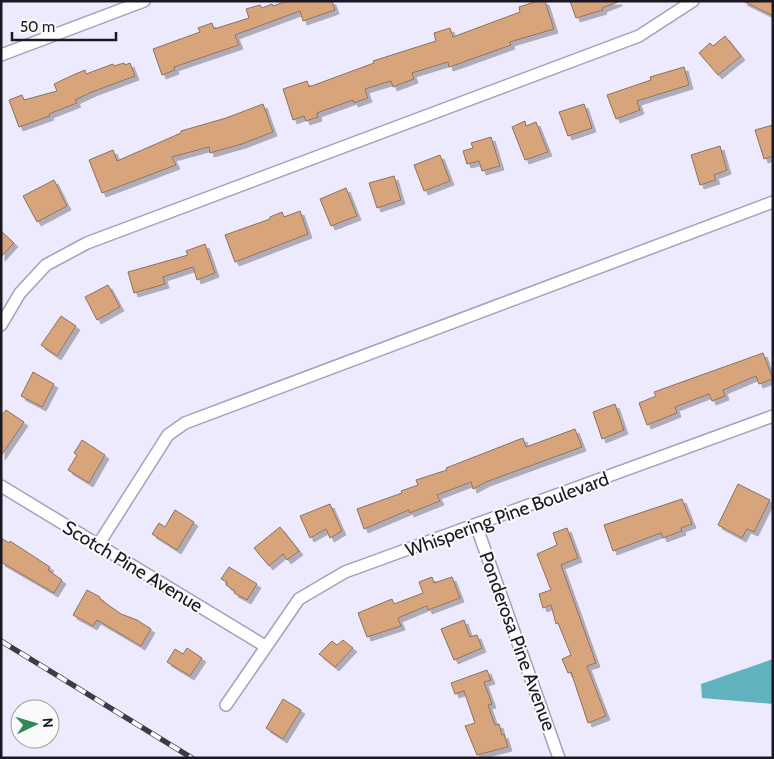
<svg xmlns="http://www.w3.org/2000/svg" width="774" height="759" viewBox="0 0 774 759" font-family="Cabin,sans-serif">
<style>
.water{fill:#60b2bf}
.building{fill:#d7a47b;stroke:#8b715d;filter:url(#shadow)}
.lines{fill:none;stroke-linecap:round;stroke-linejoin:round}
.minor-casing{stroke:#a69fbd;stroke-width:14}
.minor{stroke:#fff;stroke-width:11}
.rail-casing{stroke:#3e3b47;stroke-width:5.5}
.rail{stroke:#fafafa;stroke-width:4;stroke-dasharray:11;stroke-linecap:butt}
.labels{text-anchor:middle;stroke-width:4;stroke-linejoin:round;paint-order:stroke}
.street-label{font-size:19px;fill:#1b1823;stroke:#fafafa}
</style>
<defs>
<filter id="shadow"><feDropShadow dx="4" dy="4" stdDeviation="0" flood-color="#0004"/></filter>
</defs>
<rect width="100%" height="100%" fill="#eeeafd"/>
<path class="water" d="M773,659V704L702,698L701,684Z"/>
<path class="building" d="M287,1H332L335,10L303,21L300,11L235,35L239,45L174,67L175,70L162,75L153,49L200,32L198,28L212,23L214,29L249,18L246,9L260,5L262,8L272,4L273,6Z
M538,1H545L554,29L510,42L511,45L461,63L449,67L448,62L412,73L414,79L393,87L391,81L365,89L368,98L354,103L353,100L317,113L318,117L306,121L304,116L293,120L283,89L307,81L309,87L374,63L373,61L436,41L434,33L450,28L453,37L520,12L519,7Z
M570,1H618V2L602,8L603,10L576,18Z
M743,1H773V16Z
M725,36L741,56L718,75L699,53L710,43L713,46Z
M124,63L125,65L130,63L135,76L92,92L75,100L77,103L49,114L50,116L19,127L9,100L22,95L24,100L57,91L54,84L73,75L85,70L86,74L113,64L114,66Z
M684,67L689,85L637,101L640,110L616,119L607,95L651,80L650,77Z
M263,104L273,132L242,144L210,153L209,147L172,157L176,165L102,193L89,160L113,150L117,161L181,133V131L226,118Z
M584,104L592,128L568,136L559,112Z
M525,121L526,126L536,122L548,152L525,160L512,127Z
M773,125V156L764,159L755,130Z
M491,137L500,166L482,171L479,161L467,164L463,151L473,148L471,143Z
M720,146L727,170L714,175L716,180L700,185L691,155Z
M440,155L450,181L424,191L414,165Z
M394,176L401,200L377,208L369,183Z
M54,180L67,206L37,222L23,196Z
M346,188L357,216L331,226L320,199Z
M300,211L308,234L235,262L225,235L270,219V217L282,212L284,217Z
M1,231L14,243L1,257Z
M205,244L215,273L197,280L193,267L163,277L165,284L134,293L128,272L188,255L186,251Z
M108,285L120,307L97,320L85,297Z
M61,316L76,326L57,356L41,345Z
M763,353L773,379L759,384L756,376L723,390L725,396L712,401L709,394L675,407L677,413L647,425L639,403L656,396L654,392Z
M33,372L54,384L42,407L21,396Z
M615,404L624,430L602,439L593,412Z
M6,410L24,422L1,456V416Z
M575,429L582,447L486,482L473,489L471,482L437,495L440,501L410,513L409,510L364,529L357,509L402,493L401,491L418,485L416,480L447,470L446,468L523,438L526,447Z
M82,440L105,455L89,483L68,470L77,455L74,453Z
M738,484L770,500L754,532L747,529L742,538L718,525Z
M682,499L692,524L681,528L682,531L663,538L661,533L613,551L604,525Z
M330,504L342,531L330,538L326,529L310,538L300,516Z
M175,510L194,522L177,550L152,534L159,523L165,527Z
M280,527L299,551L287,560L283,554L269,566L254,548Z
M567,528L578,558L561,565L596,663L587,666L606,716L588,723L571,672L568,673L562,659L571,655L558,623L556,624L551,605L543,608L539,594L551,590L537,554L557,545L553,533Z
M1,538L9,543L10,541L50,567L48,570L62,580L54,593L1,562Z
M229,567L257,584L247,600L234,593L235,591L226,585L227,582L221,579Z
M432,577L434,583L452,577L460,598L428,610L427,606L398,618L401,626L367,637L358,613L392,599L394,604L423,593L419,582Z
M87,590L100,597V599L121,614L137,620L151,629L141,646L97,620L93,626L73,615Z
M464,620L470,637L477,635L482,648L454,660L441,629Z
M343,640L353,648L335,667L319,654L332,641L337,645Z
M187,648L202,658L190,676L167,662L175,649L183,654Z
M487,670L491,680L484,682L492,704L488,705L495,725L499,724L502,735L504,734L508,747L477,755L465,726L475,723L464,691L455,694L451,683Z
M283,699L301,710L283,739L266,728Z"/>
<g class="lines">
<defs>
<path id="minor" d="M1,55L144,1
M1,325L20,293L46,265L87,243L639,36L693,1
M1,486L265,646
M476,525L559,758
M98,545L168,435L185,423L773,202
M226,705L299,599L345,572L773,416"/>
</defs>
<use href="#minor" class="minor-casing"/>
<use href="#minor" class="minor"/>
<defs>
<path id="rail" d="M1,641L192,758"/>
</defs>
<use href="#rail" class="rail-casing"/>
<use href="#rail" class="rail"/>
</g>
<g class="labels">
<g class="street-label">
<text transform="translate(507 514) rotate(-20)" y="7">Whispering Pine Boulevard</text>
<text transform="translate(133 566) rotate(31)" y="7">Scotch Pine Avenue</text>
<text transform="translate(518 641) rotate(70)" y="7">Ponderosa Pine Avenue</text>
</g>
</g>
<rect width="774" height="759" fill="none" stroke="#1b1823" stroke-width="5"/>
<g transform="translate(35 724) rotate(85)"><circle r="24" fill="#fafafa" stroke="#a1a0a4"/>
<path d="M0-4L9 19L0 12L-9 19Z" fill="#33885b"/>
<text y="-8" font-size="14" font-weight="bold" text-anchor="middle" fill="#1b1823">N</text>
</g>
<path d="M12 32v8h104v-8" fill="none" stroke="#1b1823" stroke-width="2.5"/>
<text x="20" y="32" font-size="15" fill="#1b1823" stroke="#fafafa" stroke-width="4" paint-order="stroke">50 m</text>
</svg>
